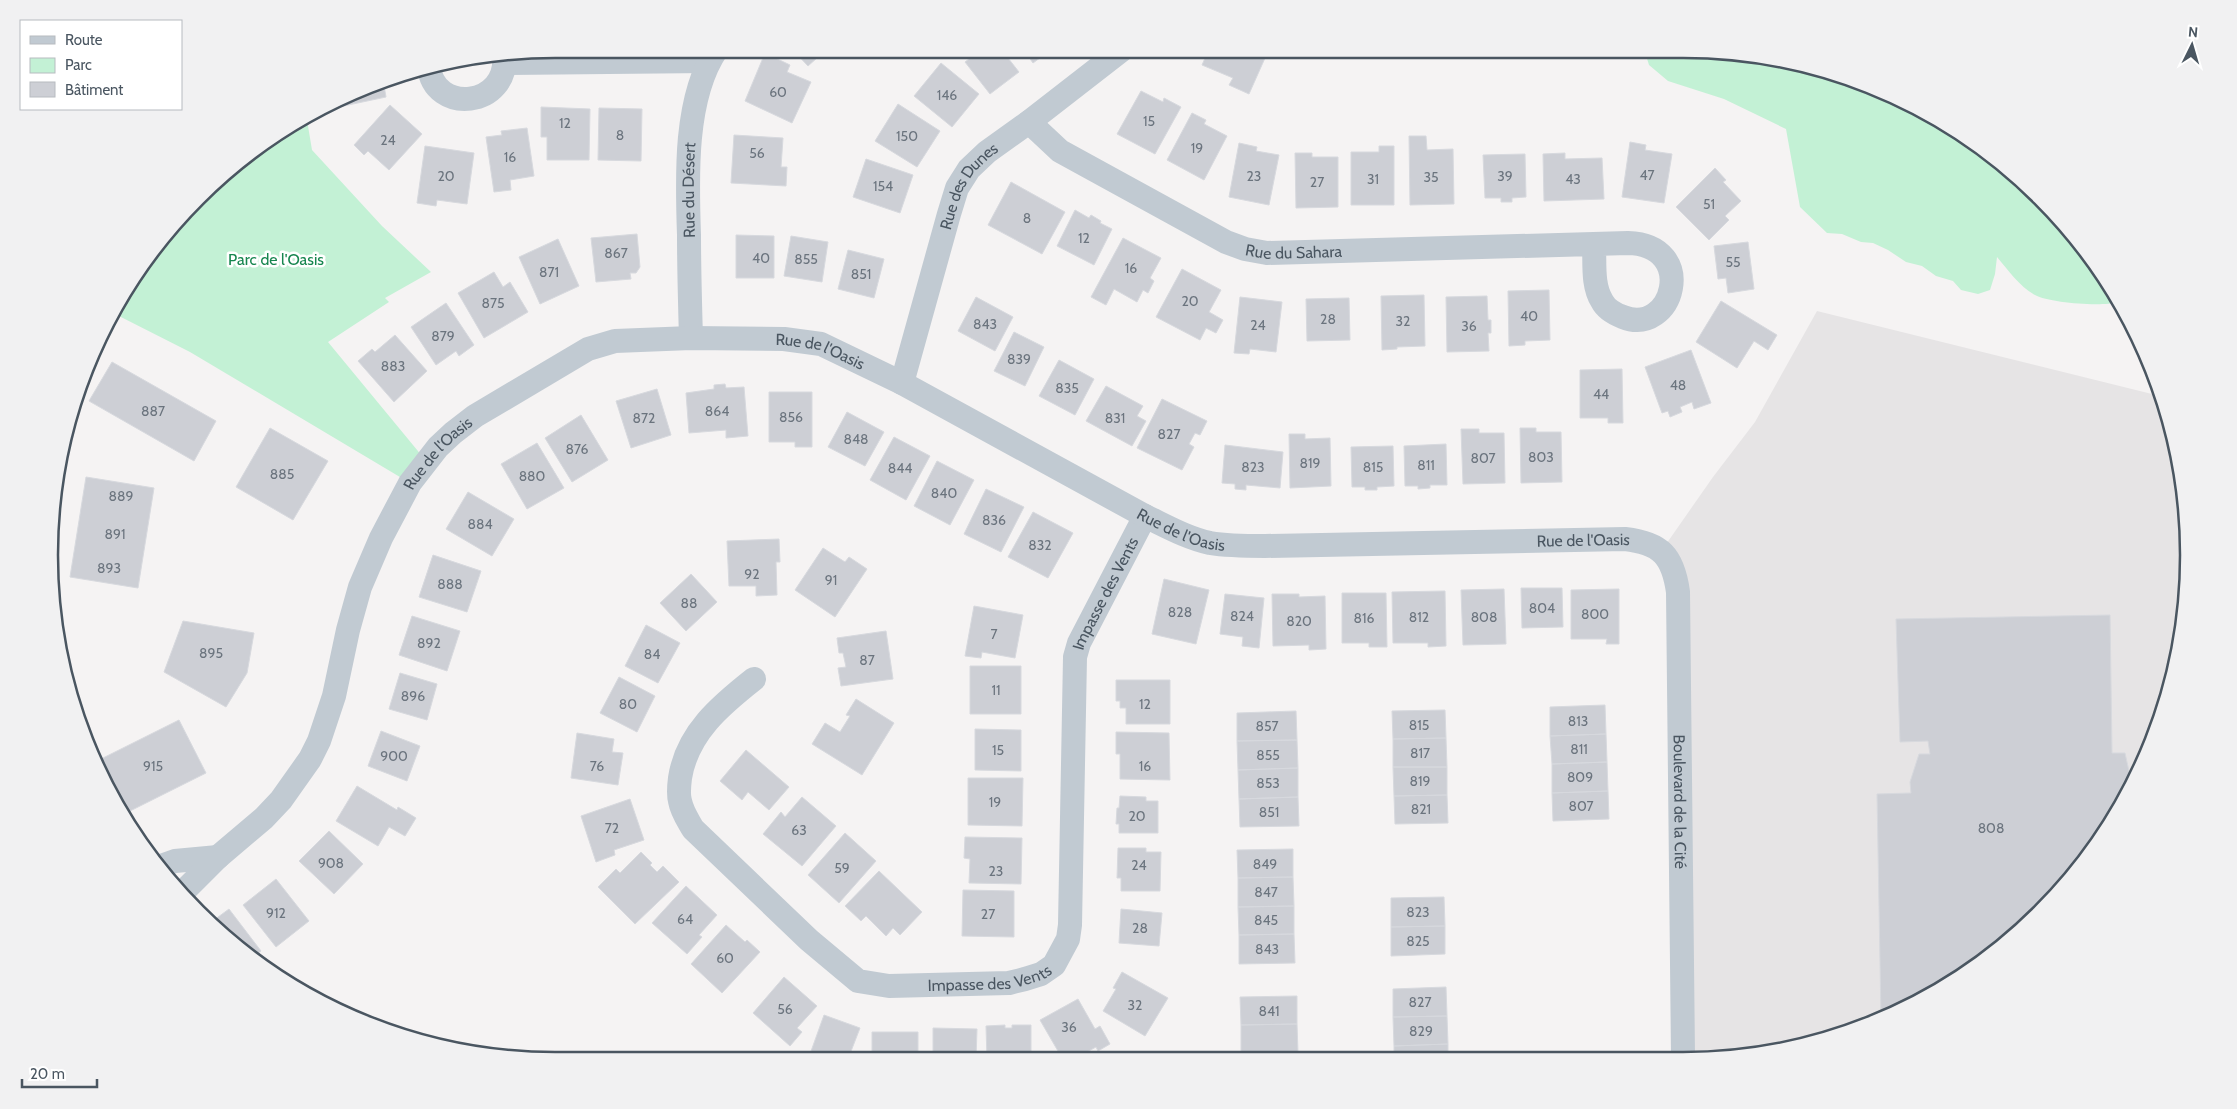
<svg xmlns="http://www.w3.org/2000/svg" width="2237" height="1109" viewBox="0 0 2237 1109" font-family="Cabin,sans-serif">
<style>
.education{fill:#e6e4e5}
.green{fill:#c3f1d5}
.building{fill:#cdcfd5;stroke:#d7d9de}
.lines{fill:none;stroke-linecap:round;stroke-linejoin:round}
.street{stroke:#c1cad2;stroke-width:24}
.labels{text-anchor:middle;stroke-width:5;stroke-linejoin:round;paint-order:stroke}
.number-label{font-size:14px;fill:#6b747e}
.street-label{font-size:16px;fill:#4a5661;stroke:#fff}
.park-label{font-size:16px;fill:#17864f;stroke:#fff}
.rim{fill:none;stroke:#4a5661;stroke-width:2.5}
</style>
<rect width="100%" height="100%" fill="#f5f3f3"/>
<path class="education" d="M1817,311L2160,396L2179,456L2188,555L2178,653L2150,748L2084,863L1990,956L1876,1022L1749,1056H1683L1678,592L1662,550L1713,477L1755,422Z"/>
<path class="green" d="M1644,49H1683L1781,59L1876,87L1964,134L2040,197L2103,274L2118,302C2103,307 2049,303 2035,295C2020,287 2008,270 1997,257L1995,274L1990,290L1978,294L1961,290L1953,281L1936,276L1922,266L1906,262L1888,250L1873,243L1861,242L1842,234L1827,233L1800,207L1786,129L1724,99L1668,81L1649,65Z
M306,114L312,150L382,226L431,272L385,298L389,302L328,342L427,462L410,483L190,352L113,313L134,274L174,221L246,153Z"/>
<path class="building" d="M792,49H827L808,66Z
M982,49H1001L1019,72L990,94L965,62Z
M1023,49H1052L1033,63Z
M1209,49H1269L1249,94L1229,85L1233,78L1202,65Z
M765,53L790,65L787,72L811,82L792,123L745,101Z
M941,63L979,94L952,127L914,96Z
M383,80L386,97L334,108L333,102Z
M1141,91L1163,102L1164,98L1181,107L1155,154L1117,134Z
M898,104L940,131L917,167L875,141Z
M390,105L422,134L389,170L368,151L364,155L354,145Z
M541,107L590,109L589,160H547V137H541Z
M599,108L642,109L641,161L598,160Z
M1192,113L1206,120L1204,124L1227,136L1204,180L1167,160Z
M527,128L534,176L510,180L511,190L494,192L486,137L502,135L501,131Z
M734,135L783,138L781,167H787L786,186L731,183Z
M1409,136H1426L1427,150L1453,149L1454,204L1410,205Z
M1630,142L1646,145L1645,150L1672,154L1664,203L1622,197Z
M1239,143L1257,147L1256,151L1279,155L1269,205L1229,197Z
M425,146L474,153L467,204L437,200L436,206L417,203Z
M1379,146H1394V205H1351V152H1379Z
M1295,153H1312V157H1338V207L1296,208Z
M1565,153V159L1602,158L1604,199L1544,201L1543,154Z
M1525,154L1526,197L1512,198V202H1501V198H1485L1483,155Z
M866,159L913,175L900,213L853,197Z
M1715,168L1726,180L1723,182L1741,201L1725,216L1729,220L1709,240L1676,207Z
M1011,182L1065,212L1042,254L988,225Z
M1075,210L1089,218L1091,215L1101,221L1100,223L1112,229L1094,265L1057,246Z
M637,234L640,267L636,273H630L631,279L596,282L591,238Z
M736,235L774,236V278H736Z
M791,236L828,242L822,282L784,276Z
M1123,238L1161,258L1150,278L1154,281L1148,293L1143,290L1137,302L1114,289L1106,305L1091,297Z
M558,239L579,286L540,304L519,257Z
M1748,242L1754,289L1728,293L1726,278L1718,279L1714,246Z
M848,250L884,259L874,298L838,289Z
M1182,269L1221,290L1209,312L1223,320L1216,333L1206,328L1200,340L1156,317Z
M494,272L503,287L510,282L528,312L484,338L458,293Z
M1549,290L1550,340L1525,341V345L1509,346L1508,291Z
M1424,295L1425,346L1397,347V349L1382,350L1381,296Z
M1487,296L1488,320H1491V333H1488L1489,351L1447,352L1446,297Z
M976,297L1013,317L995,351L958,331Z
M1240,297L1282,302L1276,352L1250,349L1249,354L1234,353Z
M1349,298L1350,340L1307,341L1306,299Z
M1721,301L1777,335L1768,350L1754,341L1737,368L1696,342Z
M446,303L474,345L459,356L456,351L436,365L411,327Z
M1014,332L1044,347L1025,386L994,371Z
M395,335L427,371L394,402L358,361L372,349L375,352Z
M1691,350L1711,403L1694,409L1692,402L1680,407L1682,412L1670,417L1668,411L1662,413L1645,367Z
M1059,360L1094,379L1075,415L1039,396Z
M112,362L216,421L194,461L89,401Z
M1622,369L1623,423H1608V418H1580V370Z
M725,384L726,388L744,387L748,436L726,438V430L689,433L686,393L714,389V385Z
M1106,386L1143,406L1137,416L1146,421L1132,446L1086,421Z
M657,389L671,435L631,448L616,401Z
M769,392H812V447H795V442H769Z
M1162,399L1207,421L1200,435L1195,433L1189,444L1194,447L1182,470L1137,448Z
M847,412L884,432L865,466L828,447Z
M581,415L608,460L572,482L545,438Z
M270,428L328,461L293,520L236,487Z
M1520,428H1536V432H1561L1562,482L1521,483Z
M1461,429H1479V433H1504L1505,483L1463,484Z
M1289,434H1305V439L1330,438L1331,486L1290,488Z
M894,437L930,456L906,500L870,480Z
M537,443L564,488L527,509L501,464Z
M1446,444L1447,485H1430V488L1418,489V486H1405L1404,446Z
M1225,445L1283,452L1280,488L1246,485V490L1235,489V484L1222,483Z
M1393,446L1394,486L1377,487V490H1365V487H1352L1351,447Z
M937,461L974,480L950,525L914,506Z
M86,477L154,488L138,588L70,577Z
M986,489L1024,507L1001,552L964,534Z
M468,492L514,519L492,556L446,529Z
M1033,512L1073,533L1048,578L1008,557Z
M779,539L780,562H776L777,595L756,596V586H729L727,541Z
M823,548L845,562L849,557L867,569L835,617L795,590Z
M433,555L481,571L467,612L419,597Z
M691,574L717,602L686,631L660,603Z
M1164,579L1209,590L1196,644L1152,634Z
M1521,588H1562L1563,627L1522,628Z
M1504,589L1506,644L1463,645L1461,590Z
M1619,589V644H1606L1607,639H1571V590Z
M1445,591L1446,646L1428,647V643H1393L1392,592Z
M1342,593H1386L1387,647H1369V643H1342Z
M1225,594L1264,598L1259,648L1242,646L1243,637L1220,634Z
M1272,594H1299V597L1325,596L1326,649L1309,650V645L1273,646Z
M974,606L1023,615L1015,658L982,652L981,658L965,656Z
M2110,615L2112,753H2125L2131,780L2084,863L1990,956L1881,1019L1877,794L1911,793L1910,782L1919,754H1930L1928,741L1900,742L1896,619Z
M412,616L460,631L447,671L399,655Z
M183,621L254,633L247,673L226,707L164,672Z
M646,625L680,643L658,683L625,666Z
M886,631L893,679L841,686L838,668L846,667L843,653H839L837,638Z
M970,666H1021V714H970Z
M400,673L437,684L427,720L389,709Z
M619,677L655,696L637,732L600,713Z
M1116,680H1170V724H1126V708H1120V701H1116Z
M856,699L894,723L862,775L812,744L825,723L840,732L850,716L846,715Z
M1605,705L1606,734L1550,736V707Z
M1445,710L1446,738L1393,739L1392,711Z
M1296,711L1297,740L1237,741V713Z
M179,720L206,773L128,812L101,759Z
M975,729L1021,730V771L975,770Z
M381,731L420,746L407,781L368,766Z
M1116,732L1169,733L1170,780L1120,779V754H1116Z
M577,733L614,739L612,752L623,753L618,785L571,778Z
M1606,734L1607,762L1552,764L1550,736Z
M1446,738L1447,767H1393V739Z
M1297,740L1298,768L1238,770L1237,741Z
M746,750L789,787L769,810L748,792L742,800L720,781Z
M1607,762L1608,791L1552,793V764Z
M1393,767H1447V795L1394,796Z
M1298,768V797L1239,799L1238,770Z
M968,778H1023L1022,826L968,825Z
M357,786L397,810L398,807L416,818L405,836L389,827L378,846L336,821Z
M1608,791L1609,819L1553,821L1552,793Z
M1447,795L1448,823L1395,824L1394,796Z
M1120,796L1146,797V801H1158V833H1119V824H1116L1117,808H1119Z
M802,797L836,826L802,866L763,834L781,812L785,817Z
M1298,797L1299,826L1240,827L1239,799Z
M630,799L644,840L614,850L615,855L596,862L581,816Z
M329,831L363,864L334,894L299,861Z
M845,833L876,861L839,903L808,875Z
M965,837L1022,838L1021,884L969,883L970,859L964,858Z
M1118,848H1146V852H1161L1160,891H1121V878H1117Z
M1293,849V877L1238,878L1237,850Z
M641,852L652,863L650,865L657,872L663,866L679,882L635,924L598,887L616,869L620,873Z
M879,871L922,912L900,935L893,928L886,936L866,916L861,921L845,906Z
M1293,877L1294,906L1238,907V878Z
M276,879L309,921L276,947L243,905Z
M686,886L717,915L699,935L702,937L687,954L652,923Z
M963,890L1014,891V937L962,936Z
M1444,897L1445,926L1391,927V898Z
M1294,906V934L1239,935L1238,907Z
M229,909L261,951L252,958L210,923Z
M1121,909L1162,913L1159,946L1119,943Z
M726,925L745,942L747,940L760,952L722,993L691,964Z
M1445,926V954L1391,956V927Z
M1294,934L1295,963L1239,964V935Z
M1122,972L1168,998L1145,1036L1103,1011L1116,989L1113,988Z
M784,977L817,1006L797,1028L802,1032L790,1046L753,1013Z
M1446,987L1447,1016L1393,1017V989Z
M1297,996V1024L1241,1025L1240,997Z
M1078,999L1095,1029L1100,1026L1110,1044L1098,1051L1096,1047L1076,1058H1062L1040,1020Z
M824,1015L860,1028L848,1059H825L810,1054Z
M1447,1016L1448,1044L1394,1046L1393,1017Z
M1297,1024L1298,1053L1241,1054V1025Z
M1005,1025V1028H1012V1025H1031V1059H987L986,1026Z
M933,1028L977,1029L976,1059H933Z
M872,1032H918V1059H872Z
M1448,1044V1057H1394V1046Z
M1298,1053V1058H1241V1054Z"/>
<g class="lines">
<g class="street">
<path d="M505,63L709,61"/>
<path d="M429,66C433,115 510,108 504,54"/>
<path id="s1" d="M1029,122L1060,151L1226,242L1245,249L1267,253L1628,243C1699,245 1673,337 1623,317C1615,314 1606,309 1602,301C1592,285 1595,263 1594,245"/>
<path id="s2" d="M691,338C690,304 689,269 689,235C687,178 684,97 717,49"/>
<path id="s3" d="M902,383L949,214L957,188L969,169L987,152L1029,122L1123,49"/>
<path id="s4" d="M754,679C721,705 687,733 680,778C679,786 678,794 680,801C682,812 688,820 693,829L809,940L858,981L889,986L1009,983L1025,979L1041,974L1054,965L1068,939L1070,925L1075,657L1079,643L1145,516"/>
<path d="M158,867L175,861L218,857"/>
<path id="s5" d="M179,892L187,888L218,857L264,818L281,800L310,759L319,741L334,696L348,630L360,587L381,538L410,483L438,447L453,433L475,416L588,349L615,341L691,338L784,339L821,344L902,383L1145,516C1166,526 1187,538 1210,543C1228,546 1246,546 1265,546L1625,539C1661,543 1673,556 1678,592L1683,1056"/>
</g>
</g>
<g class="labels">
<g class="number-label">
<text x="778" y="97">60</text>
<text x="947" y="100">146</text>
<text x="1149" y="126">15</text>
<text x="565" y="128">12</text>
<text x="620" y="140">8</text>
<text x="907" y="141">150</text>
<text x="388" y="145">24</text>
<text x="1197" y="153">19</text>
<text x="757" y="158">56</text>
<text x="510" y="162">16</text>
<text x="1647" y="180">47</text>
<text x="446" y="181">20</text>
<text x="1254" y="181">23</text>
<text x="1505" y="181">39</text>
<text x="1431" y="182">35</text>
<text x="1373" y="184">31</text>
<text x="1573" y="184">43</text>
<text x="1317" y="187">27</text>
<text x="883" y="191">154</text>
<text x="1709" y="209">51</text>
<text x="1027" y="223">8</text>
<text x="1084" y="243">12</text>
<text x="616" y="258">867</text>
<text x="761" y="263">40</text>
<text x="806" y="264">855</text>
<text x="1733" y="267">55</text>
<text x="1131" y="273">16</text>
<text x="549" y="277">871</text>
<text x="861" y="279">851</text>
<text x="1190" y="306">20</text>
<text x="493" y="308">875</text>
<text x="1529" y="321">40</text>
<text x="1328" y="324">28</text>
<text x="1403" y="326">32</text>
<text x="985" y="329">843</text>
<text x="1258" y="330">24</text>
<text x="1469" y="331">36</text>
<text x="443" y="341">879</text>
<text x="1019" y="364">839</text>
<text x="393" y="371">883</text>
<text x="1678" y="390">48</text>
<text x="1067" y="393">835</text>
<text x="1601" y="399">44</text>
<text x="153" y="416">887</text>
<text x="717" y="416">864</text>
<text x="791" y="422">856</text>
<text x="644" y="423">872</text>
<text x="1115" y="423">831</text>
<text x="1169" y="439">827</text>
<text x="856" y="444">848</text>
<text x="577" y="454">876</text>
<text x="1541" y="462">803</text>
<text x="1483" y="463">807</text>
<text x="1310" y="468">819</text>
<text x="1426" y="470">811</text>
<text x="1253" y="472">823</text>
<text x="1373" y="472">815</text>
<text x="900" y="473">844</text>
<text x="282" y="479">885</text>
<text x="532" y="481">880</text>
<text x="944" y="498">840</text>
<text x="121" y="501">889</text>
<text x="994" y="525">836</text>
<text x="480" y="529">884</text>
<text x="115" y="539">891</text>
<text x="1040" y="550">832</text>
<text x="109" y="573">893</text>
<text x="752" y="579">92</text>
<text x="831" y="585">91</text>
<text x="450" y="589">888</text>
<text x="689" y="608">88</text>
<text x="1542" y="613">804</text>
<text x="1180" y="617">828</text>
<text x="1595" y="619">800</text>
<text x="1242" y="621">824</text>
<text x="1419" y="622">812</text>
<text x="1484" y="622">808</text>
<text x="1364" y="623">816</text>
<text x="1299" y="626">820</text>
<text x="994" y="639">7</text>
<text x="429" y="648">892</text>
<text x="211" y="658">895</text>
<text x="652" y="659">84</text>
<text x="867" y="665">87</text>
<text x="996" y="695">11</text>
<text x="413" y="701">896</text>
<text x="628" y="709">80</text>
<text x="1145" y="709">12</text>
<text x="1578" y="726">813</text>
<text x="1419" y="730">815</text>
<text x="1267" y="731">857</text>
<text x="1579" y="754">811</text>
<text x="998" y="755">15</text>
<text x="1420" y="758">817</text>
<text x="1268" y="760">855</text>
<text x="394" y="761">900</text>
<text x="153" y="771">915</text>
<text x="597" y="771">76</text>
<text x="1145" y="771">16</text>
<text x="1580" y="782">809</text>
<text x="1420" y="786">819</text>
<text x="1268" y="788">853</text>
<text x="995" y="807">19</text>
<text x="1581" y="811">807</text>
<text x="1421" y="814">821</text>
<text x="1269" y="817">851</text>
<text x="1137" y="821">20</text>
<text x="612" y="833">72</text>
<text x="1991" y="833">808</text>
<text x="799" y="835">63</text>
<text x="331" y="868">908</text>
<text x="1265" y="869">849</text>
<text x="1139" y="870">24</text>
<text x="842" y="873">59</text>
<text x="996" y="876">23</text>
<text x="1266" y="897">847</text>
<text x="1418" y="917">823</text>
<text x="276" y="918">912</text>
<text x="988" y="919">27</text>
<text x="685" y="924">64</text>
<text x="1266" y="925">845</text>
<text x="1140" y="933">28</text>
<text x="1418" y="946">825</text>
<text x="1267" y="954">843</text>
<text x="725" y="963">60</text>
<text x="1420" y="1007">827</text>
<text x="1135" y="1010">32</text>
<text x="785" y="1014">56</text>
<text x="1269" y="1016">841</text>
<text x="1069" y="1032">36</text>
<text x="1421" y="1036">829</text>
</g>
<g class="street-label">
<text dy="6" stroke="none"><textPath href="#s3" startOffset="210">Rue des Dunes</textPath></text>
<text dy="6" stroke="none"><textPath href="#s2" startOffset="148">Rue du Désert</textPath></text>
<text dy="6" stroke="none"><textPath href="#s1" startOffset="301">Rue du Sahara</textPath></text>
<text dy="6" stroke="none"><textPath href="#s5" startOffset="944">Rue de l'Oasis</textPath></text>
<text dy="6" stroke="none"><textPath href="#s5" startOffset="524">Rue de l'Oasis</textPath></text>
<text dy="6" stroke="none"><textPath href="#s5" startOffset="1349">Rue de l'Oasis</textPath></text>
<text dy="6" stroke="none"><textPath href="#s5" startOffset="1754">Rue de l'Oasis</textPath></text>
<text dy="6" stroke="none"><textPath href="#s4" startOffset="988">Impasse des Vents</textPath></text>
<text dy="6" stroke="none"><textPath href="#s5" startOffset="2089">Boulevard de la Cité</textPath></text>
<text dy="6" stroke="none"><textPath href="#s4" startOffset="538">Impasse des Vents</textPath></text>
</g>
<g class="park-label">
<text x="276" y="265">Parc de l'Oasis</text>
</g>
</g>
<path d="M0 0H2237V1109H0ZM555 58H1683A497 497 0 0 1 2180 555V555A497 497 0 0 1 1683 1052H555A497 497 0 0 1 58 555V555A497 497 0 0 1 555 58Z" fill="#f1f1f2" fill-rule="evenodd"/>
<path class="rim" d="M555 58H1683A497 497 0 0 1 2180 555V555A497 497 0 0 1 1683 1052H555A497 497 0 0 1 58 555V555A497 497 0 0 1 555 58Z"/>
<rect x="20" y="20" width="162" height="90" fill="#ffffff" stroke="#b7bbc0"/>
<rect x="30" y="36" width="25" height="8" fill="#c1cad2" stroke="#b7bbc0"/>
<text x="65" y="45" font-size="15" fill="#4a5661">Route</text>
<rect x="30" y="58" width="25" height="15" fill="#c3f1d5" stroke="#b7bbc0"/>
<text x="65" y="70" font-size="15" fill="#4a5661">Parc</text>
<rect x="30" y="82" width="25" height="15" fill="#cdcfd5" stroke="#b7bbc0"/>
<text x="65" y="95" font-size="15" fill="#4a5661">Bâtiment</text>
<g transform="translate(2192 45) rotate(5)" stroke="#ffffff" stroke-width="4" paint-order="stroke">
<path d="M0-4L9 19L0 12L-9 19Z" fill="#4a5661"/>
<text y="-8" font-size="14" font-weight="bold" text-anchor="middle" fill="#4a5661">N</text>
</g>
<path d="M22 1079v8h75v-8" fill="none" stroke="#4a5661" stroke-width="2.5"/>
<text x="30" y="1079" font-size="15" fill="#4a5661" stroke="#ffffff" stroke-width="4" paint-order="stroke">20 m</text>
</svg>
